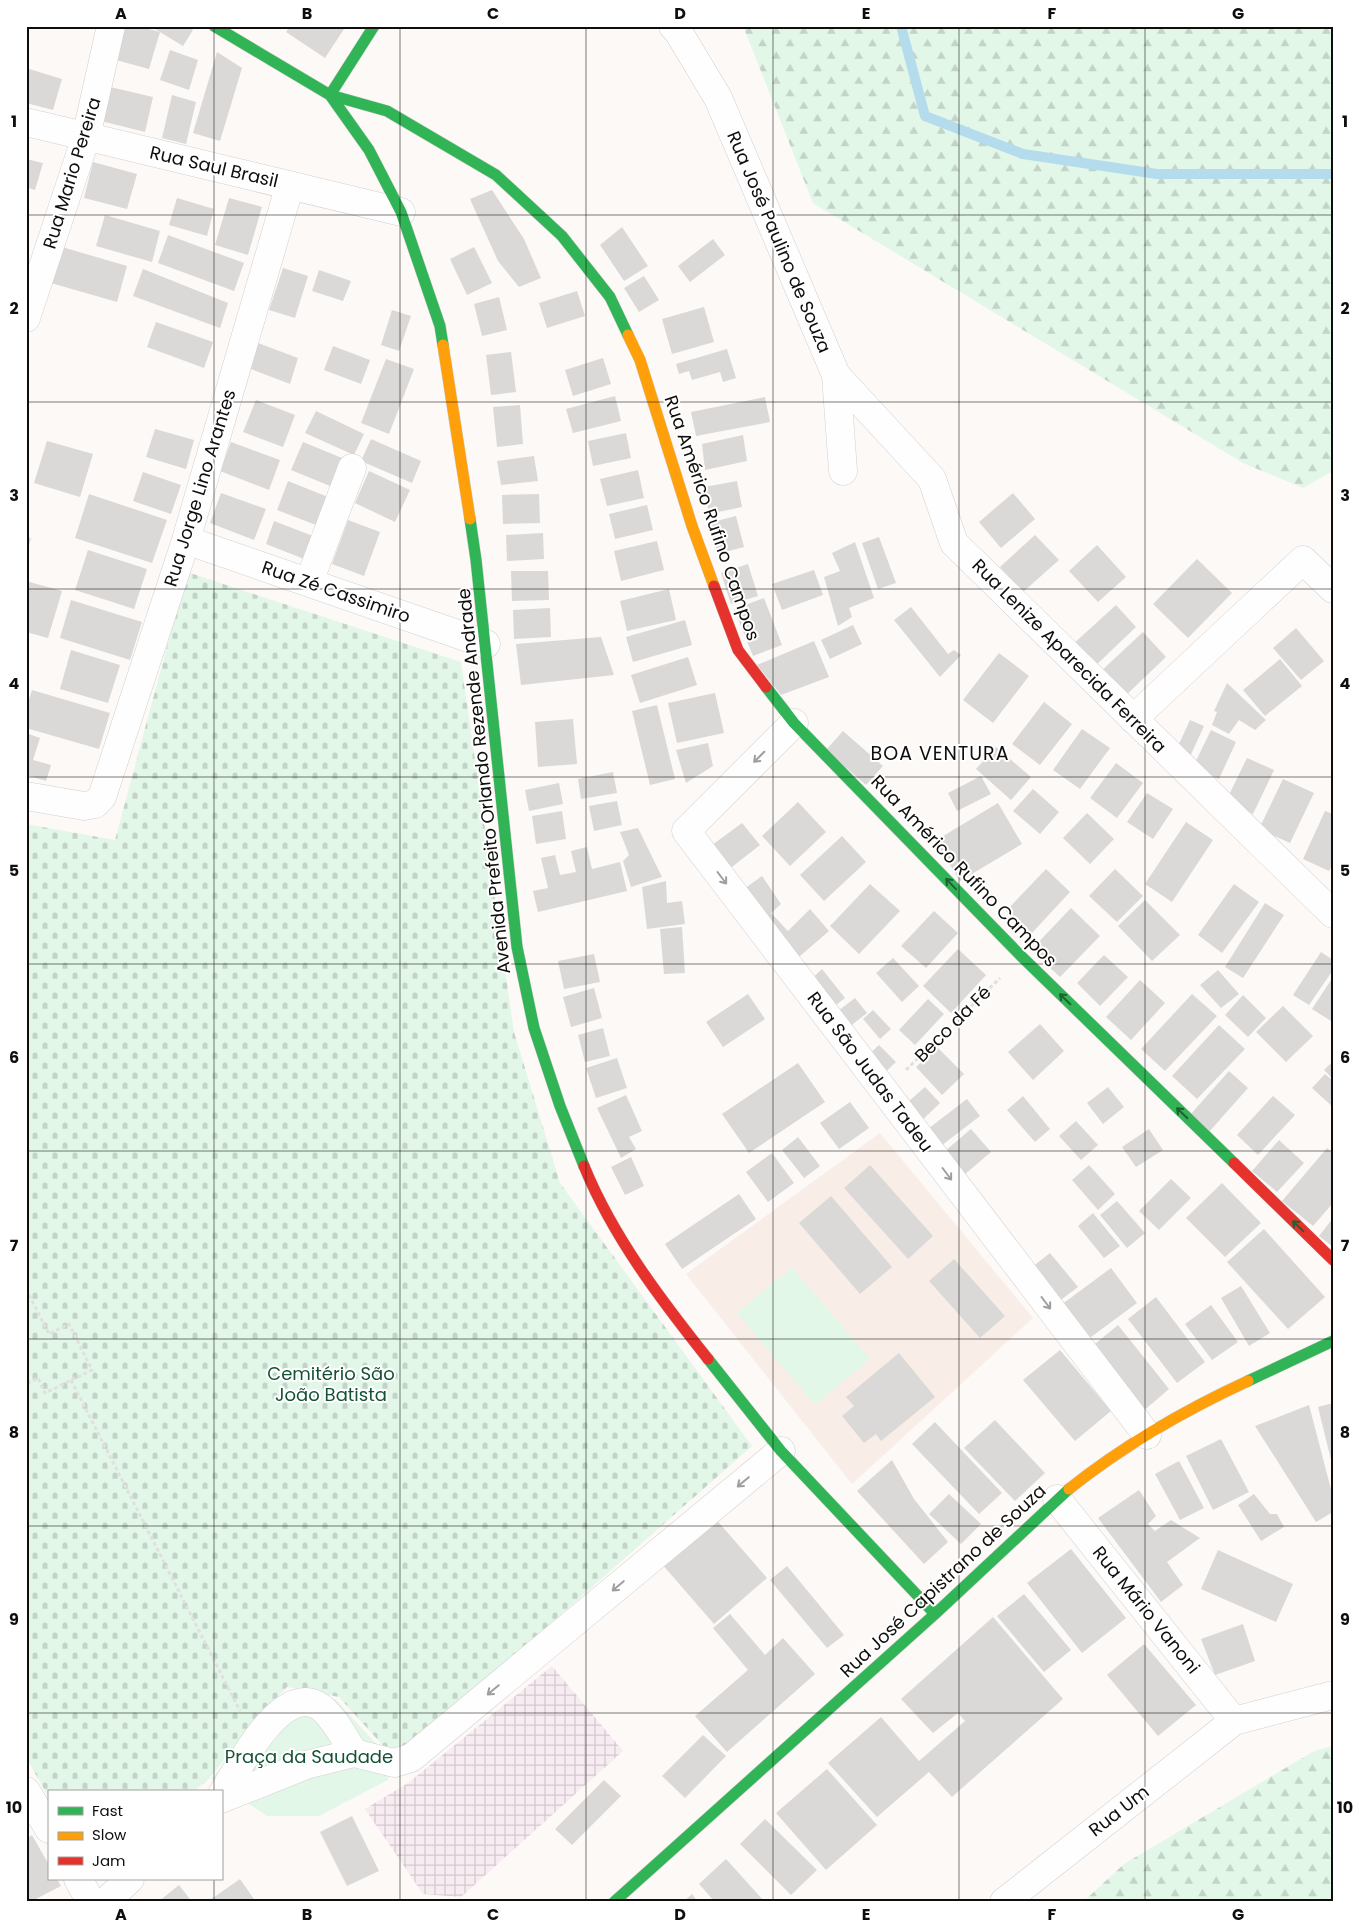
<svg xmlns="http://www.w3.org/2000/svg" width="1359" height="1928" viewBox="0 0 1359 1928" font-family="Poppins,sans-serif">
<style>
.industrial{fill:url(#industrial-grid)}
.education{fill:#f8ede7}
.forest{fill:url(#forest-firs)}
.cemetery{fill:url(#cemetery-stones)}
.park{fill:#e3f7e9}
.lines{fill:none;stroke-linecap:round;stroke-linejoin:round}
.stream{stroke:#b4dcec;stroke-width:10}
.building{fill:#dbd9d8}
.street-casing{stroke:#d2d0cf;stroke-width:29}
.fast-casing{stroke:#d2d0cf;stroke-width:12}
.slow-casing{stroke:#d2d0cf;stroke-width:12}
.jam-casing{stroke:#d2d0cf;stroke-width:12}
.path{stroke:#e1e0e0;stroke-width:3;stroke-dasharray:4 2.5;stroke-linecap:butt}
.street{stroke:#fffefe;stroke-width:28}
.fast{stroke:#30b455;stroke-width:11}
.slow{stroke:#ff9f0a;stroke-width:11}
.jam{stroke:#e5322d;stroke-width:11}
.oneway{stroke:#9f9e9e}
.oneway2{stroke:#206131}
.grid{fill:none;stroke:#0f0e0d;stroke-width:1;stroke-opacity:0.55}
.labels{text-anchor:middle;stroke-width:4;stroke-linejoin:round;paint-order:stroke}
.street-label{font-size:18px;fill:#0f0e0d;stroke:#fff}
.park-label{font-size:18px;fill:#145235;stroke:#fff}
.neighbourhood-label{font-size:19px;letter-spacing:1px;fill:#0f0e0d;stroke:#fff}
.neatline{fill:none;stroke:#0f0e0d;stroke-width:2}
.grid-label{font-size:16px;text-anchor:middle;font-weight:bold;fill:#0f0e0d}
</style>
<defs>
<pattern id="industrial-grid" width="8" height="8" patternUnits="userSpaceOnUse" patternTransform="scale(1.25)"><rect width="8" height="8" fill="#f7ecf1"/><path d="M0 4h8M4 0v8" fill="none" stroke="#d3c9cd"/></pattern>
<pattern id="forest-firs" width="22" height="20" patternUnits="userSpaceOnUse" patternTransform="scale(1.25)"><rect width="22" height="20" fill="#e3f7e9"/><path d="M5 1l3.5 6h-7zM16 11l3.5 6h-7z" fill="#c2d3c7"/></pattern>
<pattern id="cemetery-stones" width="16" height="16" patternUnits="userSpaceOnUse" patternTransform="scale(1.25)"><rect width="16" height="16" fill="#e3f7e9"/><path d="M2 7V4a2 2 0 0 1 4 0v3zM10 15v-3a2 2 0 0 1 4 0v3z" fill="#c2d3c7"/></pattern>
</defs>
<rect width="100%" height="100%" fill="#fcf9f7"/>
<path class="industrial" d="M552,1666L623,1751L461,1897L423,1894L365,1809L408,1783Z"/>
<path class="education" d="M880,1133L1033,1318L852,1484L686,1274Z"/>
<path class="forest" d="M743,26H1333V471L1303,488L1243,463L813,203Z
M1333,1746V1902H1083L1124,1864L1314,1751Z"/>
<path class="cemetery" d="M187,572L461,662L514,1032L560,1183L752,1446L396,1760L339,1697L287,1687L249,1728L208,1780L192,1792H49V1798L26,1757V824L115,840Z"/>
<path class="park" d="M792,1267L870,1359L815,1405L737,1313Z
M288,1691L336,1700L390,1759L388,1780L319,1816H267L211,1779Z"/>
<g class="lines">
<path class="stream" d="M901,26L925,116L1023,154L1157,174H1333"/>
</g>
<path class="building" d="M126,26H137L160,32L149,69L116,60Z
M150,26H187L193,30L183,46Z
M290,26H346L325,58L286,32Z
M170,50L198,60L189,90L160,80Z
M217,52L242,68L220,141L193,133Z
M26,68L62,79L53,110L26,103Z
M106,86L153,97L145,132L97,120Z
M172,95L196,102L186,144L162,138Z
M26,159L43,163L35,190L26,187Z
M93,162L137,174L127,209L84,198Z
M492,190L524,239L541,278L519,287L498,261L470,199Z
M177,198L214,209L207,236L169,225Z
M229,198L262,207L248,255L215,245Z
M105,215L160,231L152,262L96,246Z
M622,227L648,266L624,281L600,245Z
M168,235L244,263L234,291L158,263Z
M713,239L725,255L690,282L678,266Z
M62,247L127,266L117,302L51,283Z
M474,247L492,283L467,295L450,259Z
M283,268L308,276L295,318L269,310Z
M143,269L228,303L220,328L133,296Z
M319,270L351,281L343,301L312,291Z
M644,276L659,300L639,312L624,288Z
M577,291L585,316L547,328L539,303Z
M499,297L507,330L482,336L474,304Z
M704,307L714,342L672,354L662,319Z
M392,310L411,316L399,351L381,345Z
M156,322L213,342L204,368L147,347Z
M258,343L298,358L290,384L251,369Z
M333,346L370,360L361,384L324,370Z
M727,349L736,378L723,382L720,372L692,380L689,371L679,374L676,364Z
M511,352L516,392L491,395L486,355Z
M603,358L611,384L573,396L565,370Z
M386,359L414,369L389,434L361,423Z
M615,396L621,421L573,433L566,409Z
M765,397L770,422L696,436L691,412Z
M256,400L295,415L283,447L243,432Z
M520,405L523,444L497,447L493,407Z
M316,411L364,434L354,455L305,433Z
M155,429L194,440L186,469L146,457Z
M626,433L631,458L593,466L588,441Z
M743,435L747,461L705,470L702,444Z
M371,439L421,461L412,483L361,461Z
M47,441L93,454L80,497L34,483Z
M231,442L280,460L269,490L220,471Z
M303,442L342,458L330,486L291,470Z
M534,456L538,481L501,485L497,461Z
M638,470L644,498L607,506L600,479Z
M369,471L410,490L395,522L355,503Z
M143,472L181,485L171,514L133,501Z
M288,481L328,497L316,525L277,510Z
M737,481L742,507L709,514L704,487Z
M221,493L266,509L254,540L210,523Z
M1013,493L1035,519L1001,548L979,522Z
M89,494L167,520L152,563L75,538Z
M539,494L540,523L503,524L502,495Z
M647,505L653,530L615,539L609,514Z
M736,516L744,547L718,554L709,523Z
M348,520L380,532L364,576L332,564Z
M274,521L313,536L304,559L266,544Z
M543,533L544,559L507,561L506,535Z
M1035,535L1059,560L1023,592L1000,567Z
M26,537L31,538L27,553H26Z
M879,537L896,583L878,589L862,543Z
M657,541L664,570L621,581L614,551Z
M855,542L874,598L849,608L852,617L838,626L824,577L840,571L832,553Z
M1097,545L1126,577L1098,602L1069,571Z
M88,550L147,569L134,609L75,590Z
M1197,559L1232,593L1188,638L1153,604Z
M748,564L758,596L731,604L721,573Z
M814,570L823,595L782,610L772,584Z
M511,571H548L549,600L512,601Z
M26,581L62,591L48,638L26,632Z
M669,589L676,620L627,631L620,601Z
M764,598L782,645L753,656L734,609Z
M71,600L142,622L130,660L60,638Z
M1116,605L1136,627L1092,669L1071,646Z
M911,607L948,654L954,650L961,655L940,677L894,620Z
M550,608L551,637L514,639L513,610Z
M685,620L692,645L633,662L626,637Z
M853,625L862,644L830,659L821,640Z
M1296,628L1324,661L1301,680L1273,648Z
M1143,632L1166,657L1123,698L1099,673Z
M601,637L614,675L521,685L516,644Z
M814,641L829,677L781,695L757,665Z
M71,650L120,665L108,703L60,689Z
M999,653L1029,676L993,723L963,700Z
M688,657L697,685L640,703L631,675Z
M1280,659L1302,686L1265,716L1243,690Z
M1227,683L1266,720L1255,730L1239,720L1229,734L1212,725L1217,712L1214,711Z
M32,690L110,713L99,749L26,728V709Z
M715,693L724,733L677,743L668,703Z
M1044,702L1072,724L1040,765L1012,744Z
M657,705L675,779L650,785L632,711Z
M573,719L577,764L538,767L535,722Z
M1190,720L1204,726L1188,761L1174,755Z
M1082,729L1110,748L1080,789L1053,770Z
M1211,730L1236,742L1219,779L1193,767Z
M843,731L883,766L866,785L826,750Z
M26,733L40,738L33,760L51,765L46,781L26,775Z
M708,743L713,766L686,783L676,750Z
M996,747L1031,777L1011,800L976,769Z
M1247,758L1274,770L1253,814L1226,801Z
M1116,763L1143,783L1117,818L1090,798Z
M613,772L617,793L581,799L578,779Z
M981,776L991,794L957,811L948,793Z
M1283,779L1314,793L1290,843L1259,829Z
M559,783L563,804L529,811L525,790Z
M1033,789L1059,812L1040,834L1013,811Z
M1147,793L1173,809L1153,839L1127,822Z
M617,801L622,825L594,831L589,806Z
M798,802L826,832L790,866L762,836Z
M998,803L1022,844L960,881L935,841Z
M562,811L566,839L536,844L532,816Z
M1325,811L1333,814V864L1329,871L1303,859Z
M1087,813L1114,839L1090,864L1063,838Z
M1186,822L1213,840L1172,902L1145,884Z
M742,823L760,845L723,874L704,851Z
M638,828L662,877L631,887L623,861L629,855L620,832Z
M842,836L866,862L824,901L800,875Z
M587,847L592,869L620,862L627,891L538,912L533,891L548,888L541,858L555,855L560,875L576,872L571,851Z
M1046,869L1070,892L1031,934L1006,911Z
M1115,869L1143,896L1117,922L1089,896Z
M762,876L781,904L771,913L788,931L810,909L829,931L792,963L737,894Z
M666,881L667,903L682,901L685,924L647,929L642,887Z
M870,884L900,911L859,954L830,926Z
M1234,884L1259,902L1222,953L1198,935Z
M1145,900L1180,935L1152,961L1118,926Z
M1265,903L1284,915L1243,978L1225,967Z
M1071,908L1100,936L1060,977L1031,950Z
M934,911L958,933L926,968L901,946Z
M682,927L685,973L664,974L660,929Z
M958,949L986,975L951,1013L923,986Z
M1321,952L1333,960V970L1309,1005L1293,995Z
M594,954L600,982L564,989L558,961Z
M1104,955L1128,977L1100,1006L1077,983Z
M893,958L919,986L902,1002L876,973Z
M822,969L845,998L827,1012L806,984Z
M1218,970L1239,994L1221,1008L1200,985Z
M1333,977V1018L1331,1021L1312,1009Z
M1140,980L1165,1003L1131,1040L1106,1017Z
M594,988L602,1018L571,1027L563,997Z
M748,994L765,1019L723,1047L706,1022Z
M1192,994L1217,1016L1165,1071L1141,1049Z
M1243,995L1266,1018L1248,1037L1225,1015Z
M855,998L867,1013L843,1032L830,1017Z
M928,999L944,1014L915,1045L899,1030Z
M1283,1006L1313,1036L1286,1062L1256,1032Z
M873,1010L891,1029L880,1039L863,1019Z
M1040,1024L1064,1051L1033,1080L1008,1052Z
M1219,1025L1245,1049L1197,1099L1172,1076Z
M603,1028L610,1056L585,1062L578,1035Z
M879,1045L896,1062L879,1078L864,1059Z
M937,1047L964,1074L942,1095L916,1067Z
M617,1058L627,1088L596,1098L586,1068Z
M1333,1061V1079L1324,1070Z
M798,1063L825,1102L749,1153L722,1114Z
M1229,1071L1248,1088L1209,1132L1190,1115Z
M1325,1074L1333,1081V1107L1312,1088Z
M925,1087L940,1103L915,1127L901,1108Z
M1108,1087L1124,1107L1103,1124L1087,1103Z
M626,1095L642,1131L629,1137L636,1149L621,1158L597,1108Z
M1023,1096L1050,1129L1035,1142L1007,1110Z
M1273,1096L1295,1115L1258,1155L1237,1135Z
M967,1099L980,1116L933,1152L920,1135Z
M850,1102L869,1128L839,1149L820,1123Z
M1076,1121L1098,1145L1081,1160L1059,1136Z
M971,1129L991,1152L958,1180L938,1157Z
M1149,1129L1163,1150L1136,1167L1122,1147Z
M798,1137L820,1166L804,1178L782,1150Z
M1279,1140L1304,1163L1277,1192L1252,1171Z
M1327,1148L1333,1153V1203L1313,1226L1282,1201Z
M772,1153L794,1183L768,1202L746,1172Z
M631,1157L644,1186L625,1195L611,1167Z
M870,1165L933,1236L908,1259L844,1188Z
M1089,1165L1115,1194L1098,1210L1072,1180Z
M1171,1179L1191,1198L1159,1230L1139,1211Z
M1222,1183L1261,1223L1225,1257L1186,1218Z
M739,1194L756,1219L682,1269L665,1244Z
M831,1196L892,1267L860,1294L799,1223Z
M1117,1201L1145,1233L1127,1248L1100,1215Z
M1093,1213L1120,1246L1104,1258L1078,1226Z
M1333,1218V1247L1319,1236Z
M1264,1229L1325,1297L1288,1329L1227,1262Z
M1050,1253L1078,1287L1058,1302L1031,1268Z
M954,1259L1005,1316L980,1338L929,1281Z
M1111,1268L1137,1303L1087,1340L1061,1305Z
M1241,1286L1270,1333L1249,1346L1221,1298Z
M1156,1297L1205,1362L1177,1383L1128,1319Z
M1211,1305L1238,1342L1212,1360L1185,1324Z
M1118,1325L1169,1389L1142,1412L1090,1348Z
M1060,1350L1111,1411L1075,1441L1023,1380Z
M899,1353L935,1397L881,1441L876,1434L864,1443L842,1416L854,1406L846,1397Z
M1333,1403V1460H1331L1318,1407Z
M1309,1405L1333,1497V1512L1316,1522L1255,1426Z
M995,1420L1045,1473L1015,1501L964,1448Z
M935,1422L1002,1493L979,1514L912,1444Z
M1221,1439L1249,1492L1213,1510L1186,1456Z
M892,1460L914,1499L948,1542L924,1564L857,1491Z
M1179,1461L1204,1508L1180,1520L1155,1474Z
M1139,1490L1156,1516L1148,1524L1155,1531L1171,1520L1200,1538L1167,1562L1183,1585L1161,1602L1098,1518Z
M949,1494L981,1524L961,1544L929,1514Z
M1254,1494L1270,1514H1277L1284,1527L1261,1541L1238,1505Z
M714,1517L767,1578L714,1624L661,1563Z
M1071,1549L1126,1618L1082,1653L1027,1583Z
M1218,1550L1293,1584L1276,1622L1201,1589Z
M787,1566L844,1635L827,1648L770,1580Z
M1024,1594L1071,1650L1044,1672L997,1616Z
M730,1614L765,1655L783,1638L815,1674L727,1752L695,1716L748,1670L713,1628Z
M993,1617L1063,1699L952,1797L929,1772L877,1817L828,1763L881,1717L919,1761L965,1721L958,1713L933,1733L901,1699Z
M1243,1624L1255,1661L1215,1675L1201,1639Z
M1144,1644L1196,1705L1158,1736L1107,1675Z
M703,1735L726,1756L685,1798L662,1776Z
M827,1769L877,1825L826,1870L776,1813Z
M604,1780L621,1796L572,1845L555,1829Z
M352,1816L379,1871L347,1886L320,1832Z
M765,1819L817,1870L791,1895L740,1844Z
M32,1835L49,1865V1879H57L61,1886L30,1902L26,1896V1839Z
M726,1859L765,1902H715L699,1884Z
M240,1879L256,1902H207Z
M179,1885L192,1902H158Z
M692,1894L698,1902H683Z"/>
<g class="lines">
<defs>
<path id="street" d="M673,26L679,33L718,98L836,375L843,471
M26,122L401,212
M26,318L86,137L111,26
M836,375L932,479L954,543L1333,914
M186,540L486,644
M309,582L352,468
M1133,719L1303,560L1333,589
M794,723L686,831L1147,1435
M26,796L84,806L95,804L102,797L186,540L290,185
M1057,1499L1234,1721
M354,1753L394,1763L411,1758L781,1451
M26,1791L49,1829
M221,1796C237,1771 278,1686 317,1705C331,1712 345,1739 354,1753L306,1765L221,1799
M78,1879L91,1902
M105,1902L130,1879
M1004,1902L1234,1721L1333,1695"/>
<path id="fast" d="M214,26L330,95L369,150L401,212L440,326L443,345
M374,26L330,95L387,111L496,175L562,236L610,297L628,335
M470,519L476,560L517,947L534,1028L560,1106L584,1166
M766,687L794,723L1021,956L1234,1163
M708,1359L781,1451L935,1614L1069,1489
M1248,1381L1333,1341
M614,1902L935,1614"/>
<path id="slow" d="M628,335L640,360L692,526L714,586
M443,345L470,519
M1069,1489C1123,1446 1185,1410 1248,1381"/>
<path id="jam" d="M714,586L738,650L766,687
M1234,1163L1333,1260
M584,1166C613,1237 661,1300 708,1359"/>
</defs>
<use href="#street" class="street-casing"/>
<use href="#fast" class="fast-casing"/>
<use href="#slow" class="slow-casing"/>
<use href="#jam" class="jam-casing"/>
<path class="path" d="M906,1070L1000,978
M26,1289L49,1334L69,1324L92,1370L45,1393L38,1378L26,1384
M71,1380L240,1711"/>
<use href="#street" class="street"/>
<use href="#fast" class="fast"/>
<use href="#slow" class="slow"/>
<use href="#jam" class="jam"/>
</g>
<defs><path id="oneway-shaft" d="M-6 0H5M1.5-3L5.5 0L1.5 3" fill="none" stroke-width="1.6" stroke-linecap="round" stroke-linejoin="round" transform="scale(1.25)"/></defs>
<g class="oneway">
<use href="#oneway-shaft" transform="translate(759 757) rotate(135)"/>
<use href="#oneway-shaft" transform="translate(722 878) rotate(53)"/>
<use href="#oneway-shaft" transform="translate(947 1174) rotate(53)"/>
<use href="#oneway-shaft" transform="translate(1046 1303) rotate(53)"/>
<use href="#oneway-shaft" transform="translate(743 1482) rotate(140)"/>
<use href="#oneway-shaft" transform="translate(618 1586) rotate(140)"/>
<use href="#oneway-shaft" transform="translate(493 1690) rotate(140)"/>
</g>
<g class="oneway2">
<use href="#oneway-shaft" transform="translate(951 884) rotate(-134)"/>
<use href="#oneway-shaft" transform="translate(1065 999) rotate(-136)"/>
<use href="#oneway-shaft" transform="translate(1182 1113) rotate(-136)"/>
<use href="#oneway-shaft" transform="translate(1298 1226) rotate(-136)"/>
</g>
<path class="grid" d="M214,26V1792M400,26V1902M586,26V1902M773,26V1902M959,26V1902M1145,26V1902M26,215H1333M26,402H1333M26,589H1333M26,777H1333M26,964H1333M26,1151H1333M26,1339H1333M26,1526H1333M26,1713H1333M214,1879V1902"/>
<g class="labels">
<g class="street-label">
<text transform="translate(214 167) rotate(13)" y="6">Rua Saul Brasil</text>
<text transform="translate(72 173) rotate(-73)" y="6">Rua Mario Pereira</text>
<text transform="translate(779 242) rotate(67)" y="6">Rua José Paulino de Souza</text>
<text transform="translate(200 488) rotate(-73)" y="6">Rua Jorge Lino Arantes</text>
<text transform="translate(712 518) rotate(71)" y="6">Rua Américo Rufino Campos</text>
<text transform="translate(336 592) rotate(19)" y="6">Rua Zé Cassimiro</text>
<text transform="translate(1069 656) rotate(45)" y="6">Rua Lenize Aparecida Ferreira</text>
<text transform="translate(484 781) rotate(-96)" y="6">Avenida Prefeito Orlando Rezende Andrade</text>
<text transform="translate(964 871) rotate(46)" y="6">Rua Américo Rufino Campos</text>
<text transform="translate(953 1024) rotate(-45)" y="6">Beco da Fé</text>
<text transform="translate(870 1072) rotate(53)" y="6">Rua São Judas Tadeu</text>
<text transform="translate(943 1581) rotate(-43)" y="6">Rua José Capistrano de Souza</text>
<text transform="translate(1146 1610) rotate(51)" y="6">Rua Mário Vanoni</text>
<text transform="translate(1119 1811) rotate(-38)" y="6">Rua Um</text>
</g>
<g class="park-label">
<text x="331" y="1380">Cemitério São<tspan x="331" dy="21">João Batista</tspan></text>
<text x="309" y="1763">Praça da Saudade</text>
</g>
<g class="neighbourhood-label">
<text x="940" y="760">BOA VENTURA</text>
</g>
</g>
<rect width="1359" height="1928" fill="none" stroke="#ffffff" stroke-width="55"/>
<rect x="48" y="1790" width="175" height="90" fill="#ffffff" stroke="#9f9f9e"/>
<rect x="58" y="1807" width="25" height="8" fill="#30b455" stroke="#9f9f9e"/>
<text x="92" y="1816" font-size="15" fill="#0f0e0d">Fast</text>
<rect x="58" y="1832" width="25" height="8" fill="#ff9f0a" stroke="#9f9f9e"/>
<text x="92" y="1840" font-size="15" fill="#0f0e0d">Slow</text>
<rect x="58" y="1857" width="25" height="8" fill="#e5322d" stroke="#9f9f9e"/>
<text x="92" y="1866" font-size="15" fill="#0f0e0d">Jam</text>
<rect x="28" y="28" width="1304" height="1872" class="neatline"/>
<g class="grid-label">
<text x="121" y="19">A</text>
<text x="307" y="19">B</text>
<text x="493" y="19">C</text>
<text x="680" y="19">D</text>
<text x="866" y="19">E</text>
<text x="1052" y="19">F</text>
<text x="1238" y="19">G</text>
<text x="14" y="127">1</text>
<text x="1345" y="127">1</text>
<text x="14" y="314">2</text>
<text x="1345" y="314">2</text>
<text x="14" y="501">3</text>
<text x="1345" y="501">3</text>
<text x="14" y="689">4</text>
<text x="1345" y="689">4</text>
<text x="14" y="876">5</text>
<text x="1345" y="876">5</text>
<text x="14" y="1063">6</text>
<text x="1345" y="1063">6</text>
<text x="14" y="1251">7</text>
<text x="1345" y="1251">7</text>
<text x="14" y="1438">8</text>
<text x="1345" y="1438">8</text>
<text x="14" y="1625">9</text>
<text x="1345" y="1625">9</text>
<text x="14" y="1813">10</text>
<text x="1345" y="1813">10</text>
<text x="121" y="1920">A</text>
<text x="307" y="1920">B</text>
<text x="493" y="1920">C</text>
<text x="680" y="1920">D</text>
<text x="866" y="1920">E</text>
<text x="1052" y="1920">F</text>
<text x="1238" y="1920">G</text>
</g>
</svg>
